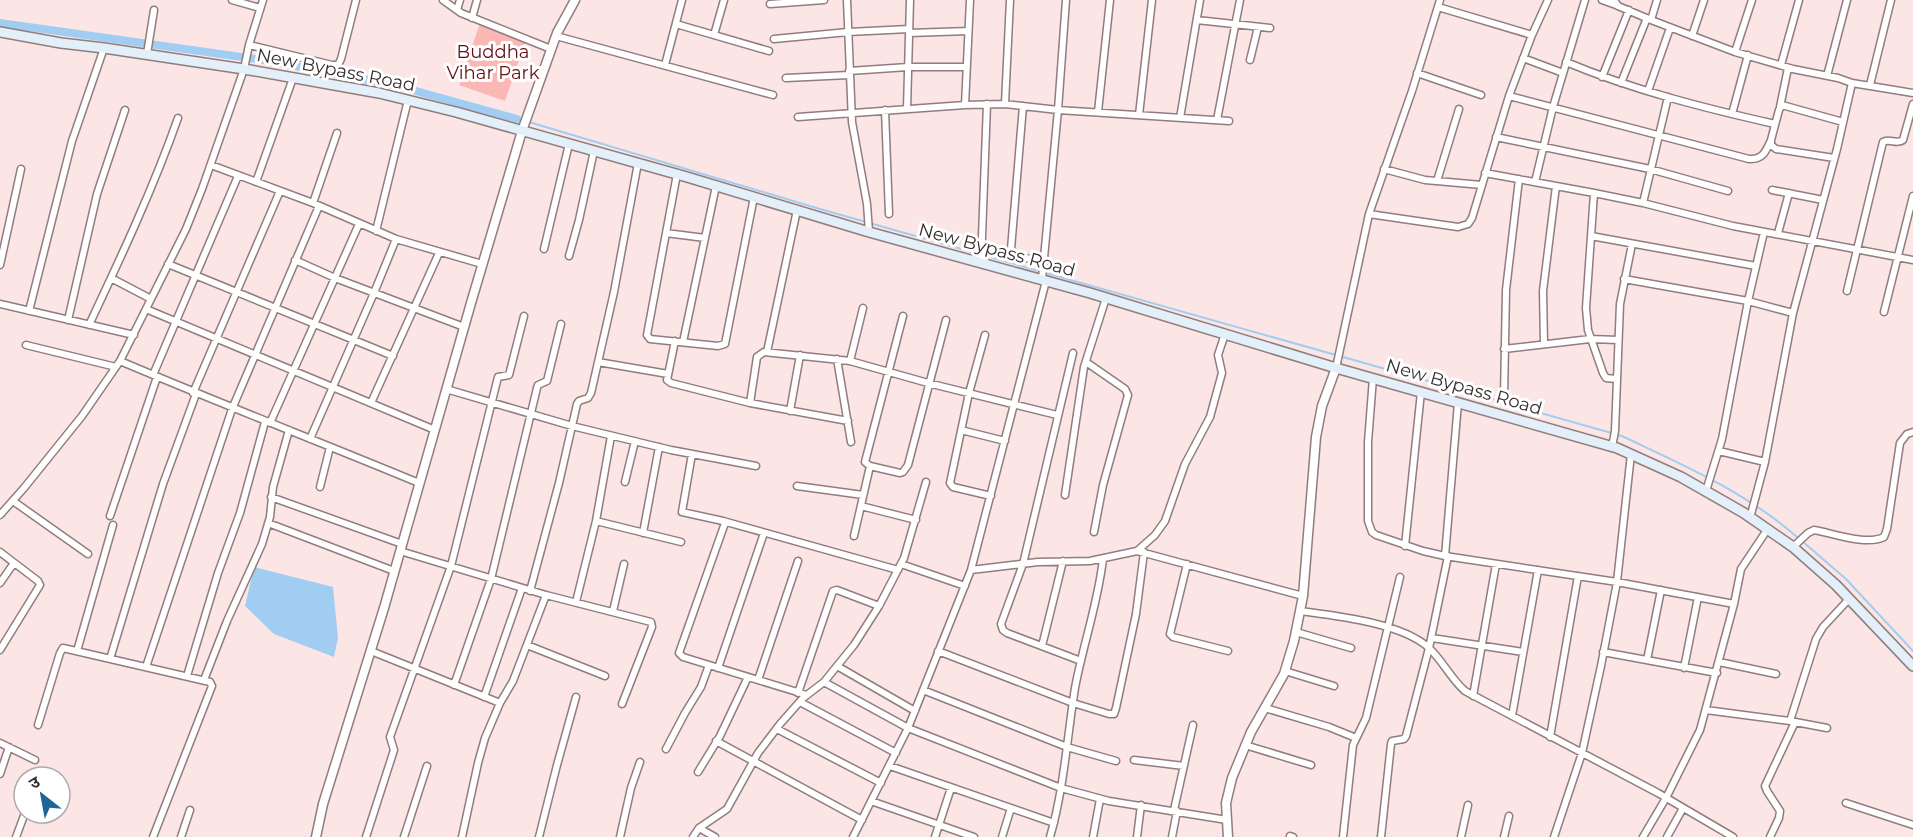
<svg xmlns="http://www.w3.org/2000/svg" width="1913" height="837" viewBox="0 0 1913 837" font-family="Montserrat,'Noto Sans Devanagari',sans-serif">
<style>
.green{fill:#fbb7b3}
.water{fill:#a1cdf3}
.lines{fill:none;stroke-linecap:round;stroke-linejoin:round}
.stream{stroke:#a1cdf3;stroke-width:2}
.canal{stroke:#a1cdf3;stroke-width:8}
.minor-casing{stroke:#907d7c;stroke-width:9}
.tertiary-casing{stroke:#907d7c;stroke-width:11}
.secondary-casing{stroke:#907d7c;stroke-width:12}
.minor{stroke:#fff;stroke-width:6}
.tertiary{stroke:#fff;stroke-width:8}
.secondary{stroke:#e3eff9;stroke-width:9}
.labels{text-anchor:middle;stroke-width:6;stroke-linejoin:round;paint-order:stroke}
.park-label{font-size:18px;fill:#650f16;stroke:#fff}
.street-label{font-size:18px;fill:#352e2d;stroke:#fff}
</style>
<rect width="100%" height="100%" fill="#fbe6e5"/>
<path class="green" d="M480,23L526,39L505,101L459,85Z"/>
<path class="water" d="M254,567L333,587L338,638L334,657L274,634L245,606Z"/>
<g class="lines">
<path class="stream" d="M529,122L820,209L1622,436C1683,465 1746,492 1797,537
M1802,541L1846,579L1913,651"/>
<path class="canal" d="M0,23L270,61L398,86L517,119"/>
<defs>
<path id="minor" d="M232,0L260,8
M443,0L461,13L551,49
M847,0L852,122L867,204L869,232
M1602,0L1616,5
M1614,0L1618,6L1651,20L1735,52L1793,69L1838,78L1852,83L1913,93
M770,4L824,0
M1438,7L1532,35
M457,10L460,0
M472,18L477,0
M1197,20L1270,28
M1651,20L1657,0
M676,24L769,51
M909,33L968,31
M714,35L724,0
M556,36L773,95
M1692,36L1704,0
M774,39L848,32L909,29
M249,45L332,65H338L341,59L356,0
M1735,52L1752,0
M147,54L154,10
M1523,58L1563,73
M1250,60L1258,27
M1566,62C1633,90 1704,108 1775,124
M665,65L682,0
M1781,65L1799,0
M849,71L908,67H966
M1417,73L1481,95
M1827,76L1847,0
M1602,77L1629,10
M786,78L849,75
M1621,83L1647,18
M1870,85L1891,0
M1648,91L1670,28
M1509,96L1749,159C1763,160 1766,151 1771,140
M1005,104L1010,0
M965,105L970,0
M1023,106L1011,249L1015,254L1044,264
M1780,107L1788,68
M907,109L910,0
M885,110L889,214
M1098,112L1110,0
M1732,114L1748,55
M1139,115L1152,0
M798,117L965,105L1005,104L1058,110L1229,121
M1180,118L1200,0
M1217,120L1240,0
M1496,137L1650,169L1728,191
M1834,158L1776,149L1771,145V140L1779,110L1782,105L1843,122
M211,165L313,203L396,239L482,264
M1384,169L1425,180L1482,185
M1485,173L1594,193L1643,203L1733,226L1913,260
M677,174L647,335L650,339L718,346L725,344L754,197
M1437,181L1459,109
M256,182L293,78
M1535,182L1553,107L1585,0
M1772,190L1823,200
M1594,193L1586,308L1588,330L1603,373L1606,378L1616,379
M313,203L337,133
M1643,203L1668,97
M1369,214L1458,227L1468,224L1472,218L1509,96L1532,35L1548,0
M376,231L408,100
M666,233L705,238
M1778,233L1789,193
M1591,236L1756,266
M544,249L569,144
M569,256L579,220L594,151
M295,260L335,278L464,327
M981,263L987,104
M168,264L393,356
M0,265L21,169
M111,278L151,299
M1042,279L1058,110L1066,0
M1624,279L1748,301L1793,313
M1847,291L1883,142C1889,138 1897,145 1903,140L1913,104
M0,304L134,335
M146,309L435,430
M29,311L72,141L104,48
M1884,312L1913,196
M903,316L865,462L870,466L900,473L903,472L908,465L946,320
M68,320L97,194L125,110
M89,325C121,257 153,189 178,118
M985,335L969,393L950,483L953,487L991,496
M675,341L667,380L671,383L750,403L848,421
M683,342L716,186
M1544,344L1543,291L1556,186
M26,345L116,367
M1504,349L1590,339L1618,340
M767,352L797,210
M1073,353L1023,564L1001,624L1003,630L1007,633L1081,661
M837,359L851,442
M120,361C219,403 320,442 419,483
M850,361L863,308
M598,362L668,374
M1086,362L1125,389L1128,395L1103,485L1094,532
M1336,368L1369,214L1412,91L1440,0
M153,375L238,176
M1373,378L1368,442V521L1372,532L1376,535L1423,551L1445,556L1617,582L1734,604
M446,389L572,426L671,450L756,466
M193,393L280,191
M1504,397L1506,290L1519,179
M371,403L439,253
M750,403L757,357L764,352L850,361L928,383L1057,415
M790,411L800,355
M270,423L359,224
M961,430L1005,441
M310,439L374,293L396,239
M1612,447L1615,431L1620,304L1632,244
M1719,451L1765,462
M692,454L682,512L723,521L725,523L679,653L683,657L807,695
M625,482L635,441
M797,486L863,495
M320,487L330,447
M1706,491L1722,439L1748,301L1764,232
M1065,495L1084,367L1106,298
M271,497L402,544
M13,501L88,554
M861,506L916,520
M0,515L24,488L82,416L120,361L186,229L202,189L244,69L249,45L263,0
M110,516L157,377
M1750,518L1765,462L1793,313L1837,149L1852,83
M596,521L681,542
M723,521L898,570
M268,523L394,571
M643,533L659,447
M854,536L870,466
M1405,546L1421,392
M1793,547L1808,533L1814,530C1832,533 1866,546 1884,537L1887,529L1900,443L1907,434L1913,432
M400,551L546,595L651,622L652,627L622,704
M1137,551L1155,535L1165,521L1185,464L1210,417L1222,373L1218,355L1225,334
M0,552L38,581L40,585L0,650
M1445,556L1458,403
M901,564L965,586
M1187,564L1170,634L1173,637L1228,651
M971,570L1038,562L1090,561L1137,551L1303,596
M0,583L14,563
M530,591L559,483L577,404L579,401L588,398L591,393L614,292L638,163
M576,602L596,521L611,436
M613,611L624,564
M1300,611C1337,616 1402,623 1429,648C1443,661 1451,679 1465,691L1658,793L1733,837
M1296,632L1351,648
M1432,638L1523,652
M527,645L605,676
M1042,646L1063,561
M77,651L113,525
M371,651L500,703
M938,651L1073,703L1109,714H1114L1116,708L1136,614L1144,552
M1603,652L1717,673
M110,659L163,484L196,394
M1647,660L1661,590
M1719,662L1776,674
M837,666L915,711
M146,667L232,409L319,206
M718,668L764,533
M1684,668L1698,597
M1285,671L1334,686
M187,676L218,573L240,513L265,422
M204,680L227,621L262,544L270,517L273,487L289,430
M758,680L798,561
M824,682L908,728L1061,788L1109,801L1227,820
M454,685L491,579L537,388L538,385L547,381L561,324
M923,690L1067,747L1116,761
M798,693L833,591L837,590L879,606
M1473,696L1496,564
M484,697L522,588
M800,702L896,753
M1265,708L1329,727L1356,738
M1706,710L1790,721L1827,728
M1512,716L1538,570
M1790,721L1816,639L1823,627L1849,599
M38,725L60,653L63,648L210,682L212,686L153,837
M777,729L881,783
M1550,737L1578,576
M716,741L862,820
M0,743L35,760
M1245,745L1311,765
M666,749L685,713L701,687L709,665
M1134,760L1184,766
M890,766L1054,823
M698,772L720,736L748,677
M0,774L9,747
M871,801L974,837
M1846,803L1913,825
M1174,810L1193,725
M699,828L715,837
M1290,836L1293,837
M16,837L25,813
M181,837L190,810
M366,837L394,750L390,737L451,566L498,377L509,375L524,316
M404,837L427,766
M462,837L478,763L485,738L500,703L513,681L546,595
M539,837L557,765L576,697
M620,837L631,788L640,762
M693,837L699,828L727,809L758,753L780,724L803,698L824,682L854,645L879,606L904,558L926,482
M853,837L908,728L971,570L1046,281
M935,837L951,788
M1002,837L1011,808
M1050,837C1064,789 1067,738 1075,688C1083,645 1098,603 1103,559
M1093,837L1100,799
M1137,837L1141,805
M1172,837L1177,811
M1343,837L1353,745L1366,718L1400,577
M1381,837L1391,744L1392,741L1404,739L1406,736L1429,648L1448,556
M1461,837L1468,805
M1504,837L1509,816
M1554,837L1582,753L1601,666L1617,582L1631,454
M1643,837L1666,798L1700,730L1734,604L1741,569L1767,530
M1667,837L1683,808
M1770,837L1779,818L1780,811L1767,791L1765,786L1795,722"/>
<path id="tertiary" d="M316,837L323,804L384,608L471,303L522,131L557,33L575,0
M1228,837L1226,803L1232,778L1251,732L1284,674L1294,641L1303,596L1316,437L1322,406L1336,368"/>
<path id="secondary" d="M0,32L61,43L104,48L244,69L379,93L456,112L687,177L869,232L1090,293L1336,368L1617,448L1681,477L1744,513L1793,547L1836,585L1913,666"/>
</defs>
<use href="#minor" class="minor-casing"/>
<use href="#tertiary" class="tertiary-casing"/>
<use href="#secondary" class="secondary-casing"/>
<use href="#minor" class="minor"/>
<use href="#tertiary" class="tertiary"/>
<use href="#secondary" class="secondary"/>
</g>
<g class="labels">
<g class="park-label">
<text x="493" y="58">Buddha<tspan x="493" dy="21">Vihar Park</tspan></text>
</g>
<g class="street-label">
<text transform="translate(336 70) rotate(11)" y="6">New Bypass Road</text>
<text transform="translate(997 250) rotate(15)" y="6">New Bypass Road</text>
<text transform="translate(1464 387) rotate(16)" y="6">New Bypass Road</text>
</g>
</g>
<g transform="translate(42 795) rotate(329)"><circle r="28" fill="#ffffff" stroke="#aeabab" stroke-width="1.5"/>
<path d="M0-4.5L10 22L0 15L-10 22Z" fill="#1e669a"/>
<text y="-9" font-size="16" font-weight="bold" text-anchor="middle" fill="#352e2d">उ</text>
</g>
</svg>
